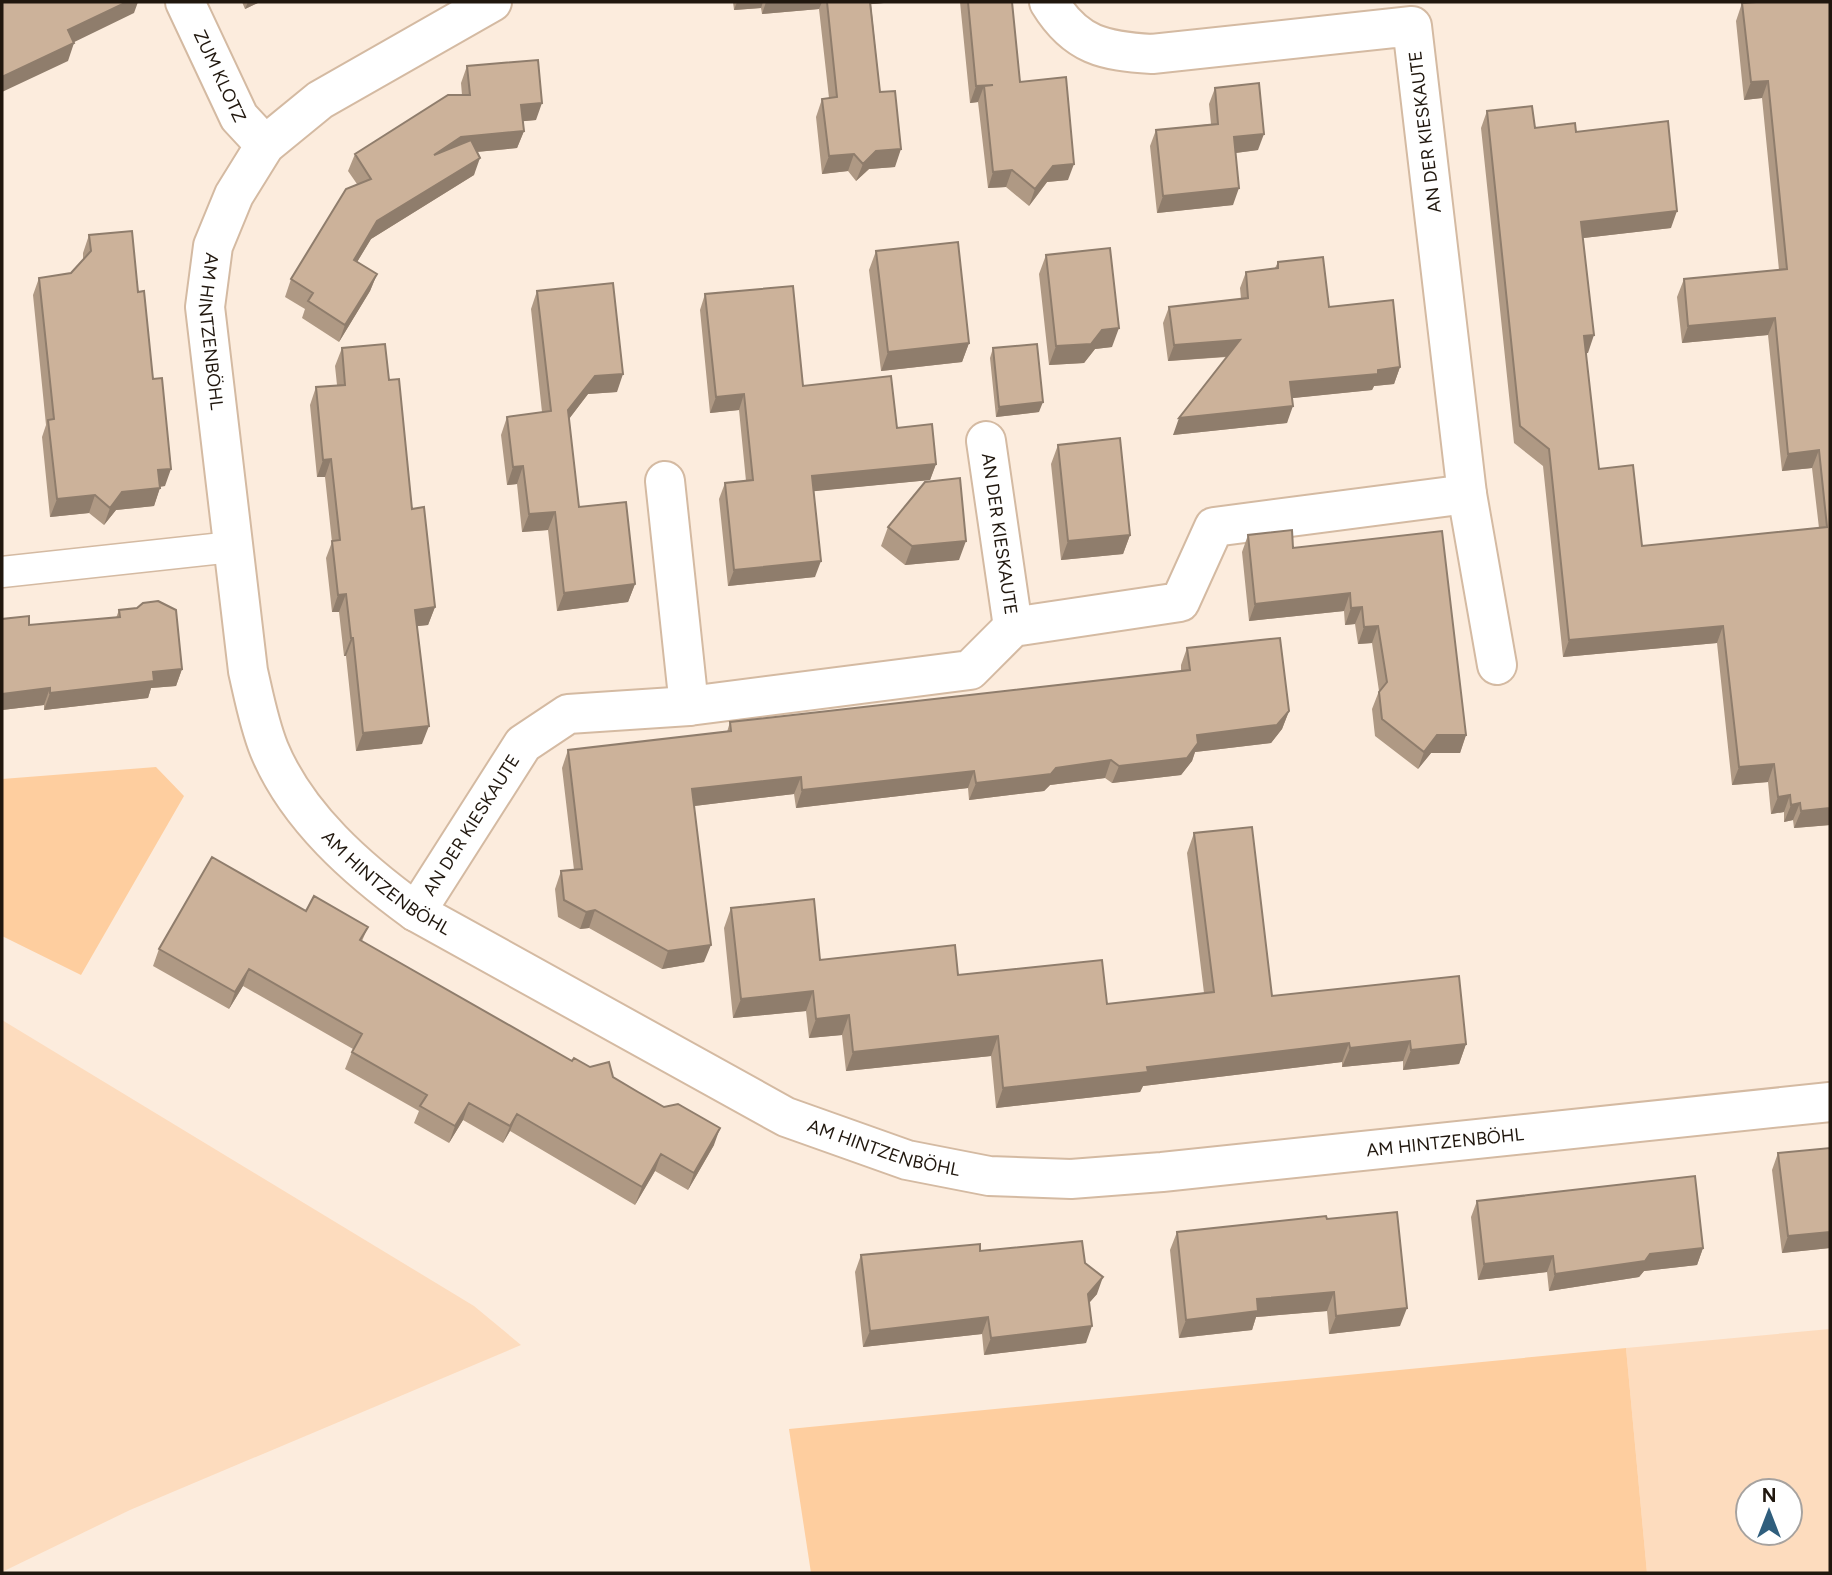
<svg xmlns="http://www.w3.org/2000/svg" width="1832" height="1575" viewBox="0 0 1832 1575" font-family="Figtree,sans-serif">
<style>
.built{fill:#fddcbe;fill-rule:evenodd}
.green{fill:#fece9f}
.lines{fill:none;stroke-linecap:round;stroke-linejoin:round}
.lane-casing{stroke:#d4baa2;stroke-width:33}
.street-casing{stroke:#d4baa2;stroke-width:42}
.lane{stroke:#fff;stroke-width:30}
.street{stroke:#fff;stroke-width:38}
.wall{fill:#af9984}
.shaded-wall{fill:#8f7d6c}
.building{fill:#ccb29a;stroke:#8f7d6c;stroke-width:2}
.labels{text-anchor:middle;stroke-width:5;stroke-linejoin:round;paint-order:stroke}
.street-label{font-size:18px;fill:#20170e;stroke:#fff}
</style>
<rect width="100%" height="100%" fill="#fcecdd"/>
<path class="built" d="M2,1020L474,1306L521,1345L130,1510L2,1572Z
M1830,1329V1573H1647L1626,1348ZM1748,1491H1790V1533H1748Z"/>
<path class="green" d="M156,767L184,796L81,975L2,936V779Z
M1626,1348L1647,1573H811L789,1429Z"/>
<g class="lines">
<defs>
<path id="lane" d="M2,572L232,547"/>
<g id="street">
<path id="s1" d="M185,2L239,117L265,145"/>
<path id="s2" d="M492,2L320,100L265,145L234,195L213,246L205,307L248,671C254,697 259,724 269,749C297,817 358,870 416,912L786,1117L907,1160L989,1176L1071,1179L1162,1172L1830,1102"/>
<path id="s3" d="M986,441L1013,627"/>
<path d="M665,481L689,706"/>
<path d="M1467,494L1497,665"/>
<path id="s4" d="M416,912L523,744L568,714L689,706L970,670L1013,627L1180,602L1214,527L1467,494L1412,26L1152,54C1104,51 1076,46 1049,2"/>
</g>
</defs>
<use href="#lane" class="lane-casing"/>
<use href="#street" class="street-casing"/>
<use href="#lane" class="lane"/>
<use href="#street" class="street"/>
</g>
<path class="wall" d="M242,2H260L245,9Z
M733,2H895L871,4L880,92L895,167L869,169L856,181L848,171L822,174L816,117L822,99L829,98L819,9L762,14L761,8L734,10Z
M960,2H1012L1020,82L1068,180L1047,182L1029,206L1006,187L988,188L978,102L970,103Z
M1830,2V825L1794,828L1793,820L1784,822V812L1771,814L1768,782L1732,785L1717,643L1563,657L1543,466L1514,443L1481,128L1487,111L1535,128L1576,132L1671,228L1583,238L1588,353H1586L1599,469L1642,546L1819,528L1812,468L1782,471L1768,335L1682,343L1677,297L1684,279L1779,270L1762,98L1744,100L1736,21L1742,3Z
M467,66L536,120L523,121L524,131L517,148L477,152L474,175L371,239L357,262L377,274L370,291L339,342L302,318L305,309L285,297L291,279L357,184L348,171L355,154L462,95L461,83Z
M1215,88L1258,150L1235,153L1233,205L1157,213L1150,146L1156,130L1211,124L1209,104Z
M89,235L138,292L165,486L160,487L154,506L116,510L104,525L89,513L50,517L42,437L46,425L33,295L39,278L71,273L83,259V253Z
M876,251L969,343L962,362L881,371L869,270Z
M1046,255L1112,347L1095,349L1084,363L1049,365L1039,274Z
M1278,262L1329,307L1400,367L1394,384L1374,386L1372,390L1292,398L1287,423L1173,435L1227,357L1168,361L1163,323L1169,307L1241,299L1240,288L1246,272L1275,268Z
M537,291L617,392L588,394L569,419L579,507L635,584L628,602L557,611L548,530L522,532L517,484L507,485L501,435L507,417L542,412L531,309Z
M705,294L803,386L897,428L936,464L930,480L813,491L815,577L728,586L719,499L725,483L746,481L739,410L710,413L700,310Z
M342,348L389,380L412,509L435,607L428,625L417,626L422,744L356,751L346,656H344L339,612H332L326,558L332,542L325,477H317L310,405L316,387L337,385L335,366Z
M993,348L1039,412L996,417L990,358Z
M1058,445L1130,535L1123,554L1061,560L1051,464Z
M888,527L959,560L905,565L881,546Z
M1442,531L1466,735L1460,753H1431L1418,769L1375,736L1372,709L1379,691L1372,643L1358,644L1355,624L1345,625L1344,611L1249,621L1242,552L1248,535L1293,548Z
M119,610L182,669L176,686L151,688L148,698L44,710V705L2,710V619L29,625L116,618Z
M1187,648L1289,711L1282,729L1271,743L1195,752L1192,761L1181,775L1112,783L1105,778L1050,785L1044,791L969,800L968,788L796,808L794,794L694,806L704,962L662,969L589,928L580,929L558,917L555,889L561,871L574,870L562,768L568,750L727,732L730,722L1181,671V665Z
M1194,833L1272,996L1466,1044L1459,1064L1403,1070V1061L1342,1067V1062L1143,1086L1140,1092L996,1108L991,1056L846,1071L842,1035L809,1038L806,1011L733,1018L724,928L731,908L820,960L958,975L1107,1004L1204,993L1187,853Z
M306,911L368,927L362,941L572,1061L613,1077L714,1145L688,1190L655,1171L635,1205L510,1131L503,1143L463,1120L449,1143L414,1123L419,1111L345,1069L353,1049L243,986L229,1009L153,966L159,949Z
M1830,1148V1248L1782,1253L1772,1170L1778,1153Z
M1477,1201L1703,1248L1697,1265L1644,1271L1639,1277L1549,1291L1547,1272L1478,1280L1471,1217Z
M1327,1219L1400,1326L1329,1334L1327,1311L1256,1317L1252,1330L1179,1338L1170,1250L1177,1232Z
M980,1251L1085,1263L1097,1294L1089,1303L1086,1343L984,1355L982,1334L863,1347L855,1272L861,1255Z"/>
<path class="shaded-wall" d="M127,2H138L134,13L62,48L68,30Z
M248,2H260L245,9Z
M737,2H763L761,8L734,10Z
M766,2H822L819,9L762,14Z
M863,2H895L862,5Z
M74,43L68,61L2,92V77Z
M1768,81L1762,98L1744,100L1751,82Z
M993,85L984,86L978,102L970,103L976,86Z
M542,103L536,120L515,122L521,105Z
M524,131L517,148L454,154L434,155L461,137Z
M1264,134L1258,150L1228,154L1234,137Z
M901,149L895,167L869,169L856,181L863,164L876,151Z
M854,154L848,171L822,174L829,156Z
M480,158L474,175L371,239L348,277L354,260L377,221Z
M1074,164L1068,180L1047,182L1029,206L1035,189L1053,166Z
M1012,170L1006,187L988,188L993,172Z
M1239,188L1233,205L1157,213L1163,196Z
M1677,211L1671,228L1575,239L1581,222Z
M377,274L370,291L339,342L345,325Z
M1775,318L1768,335L1682,343L1688,326Z
M1119,328L1112,347L1095,349L1084,363L1049,365L1056,346L1102,330Z
M1594,335L1588,353L1578,354L1584,336Z
M1240,340L1234,356L1168,361L1174,345Z
M969,343L962,362L881,371L888,352Z
M1400,367L1394,384L1374,386L1372,390L1284,399L1290,382Z
M623,374L617,392L588,394L562,428L568,410L595,376Z
M744,394L739,410L710,413L716,397Z
M1043,402L1039,412L996,417L999,407Z
M1293,406L1287,423L1173,435L1179,418Z
M1819,450L1812,468L1782,471L1788,454Z
M331,459L325,477H317L323,460Z
M936,464L930,480L806,492L812,476Z
M523,466L517,484L507,485L513,467Z
M171,469L165,486L152,487L158,470Z
M160,488L154,506L116,510L104,525L110,508L122,492Z
M95,495L89,513L50,517L57,499Z
M555,512L548,530L522,532L529,514Z
M1130,535L1123,554L1061,560L1068,541Z
M966,541L959,560L905,565L912,546Z
M821,561L815,577L728,586L734,570Z
M635,584L628,602L557,611L564,593Z
M1350,593L1344,611L1249,621L1255,604Z
M346,594L339,612H332L338,595Z
M435,607L428,625L409,627L415,610Z
M1362,607L1355,624L1345,625L1351,608Z
M1378,626L1372,643L1358,644L1364,627Z
M1723,626L1717,643L1563,657L1569,640Z
M351,638H353L346,656H344Z
M182,669L176,686L151,688L148,698L44,710L50,693L153,672Z
M50,688L44,705L2,710V694Z
M1289,711L1282,729L1271,743L1195,752L1192,761L1181,775L1112,783L1119,766L1197,735Z
M429,726L422,744L356,751L363,733Z
M1437,735H1466L1460,753H1431L1418,769L1424,752Z
M1111,760L1105,778L1050,785L1044,791L969,800L976,783L1056,768Z
M1774,764L1768,782L1732,785L1739,767Z
M974,771L968,788L796,808L802,790Z
M801,777L794,794L686,807L692,789Z
M1790,795L1784,812L1771,814L1778,797Z
M1800,803L1793,820L1784,822L1791,805Z
M1830,808V825L1794,828L1801,811Z
M595,910L589,928L580,929L586,912Z
M711,945L704,962L662,969L668,951Z
M249,969L243,986L229,1009L235,992Z
M813,991L806,1011L733,1018L741,999Z
M849,1015L842,1035L809,1038L816,1019Z
M998,1036L991,1056L846,1071L853,1052Z
M1410,1041L1403,1061L1342,1067L1350,1048Z
M1349,1043L1342,1062L1143,1086L1140,1092L996,1108L1003,1088L1147,1067Z
M1466,1044L1459,1064L1403,1070L1411,1050Z
M469,1103L463,1120L449,1143L455,1126Z
M517,1114L510,1131L503,1143L510,1126Z
M720,1128L714,1145L688,1190L694,1173Z
M661,1154L655,1171L635,1205L642,1187Z
M1830,1232V1248L1782,1253L1788,1236Z
M1703,1248L1697,1265L1644,1271L1639,1277L1549,1291L1555,1274L1650,1254Z
M1553,1256L1547,1272L1478,1280L1484,1264Z
M1103,1277L1097,1294L1082,1311L1088,1294Z
M1334,1292L1327,1311L1256,1317L1252,1330L1179,1338L1186,1320L1257,1299Z
M1407,1308L1400,1326L1329,1334L1336,1316Z
M988,1317L982,1334L863,1347L870,1331Z
M1092,1326L1086,1343L984,1355L991,1338Z"/>
<path class="building" d="M2,2H127L68,30L74,43L2,77Z
M827,2H870L880,92L895,91L901,149L876,151L863,164L854,154L829,156L822,99L837,97Z
M968,2H1012L1020,82L1066,77L1074,164L1053,166L1035,189L1012,170L993,172L984,86L993,85L976,86Z
M1756,2H1830V808L1801,811L1800,803L1791,805L1790,795L1778,797L1774,764L1739,767L1723,626L1569,640L1549,449L1520,426L1487,111L1532,106L1535,128L1575,123L1576,132L1668,121L1677,211L1581,222L1594,335L1584,336L1599,469L1633,465L1642,546L1827,527L1819,450L1788,454L1775,318L1688,326L1684,279L1787,269L1768,81L1751,82L1742,3Z
M538,60L542,103L521,105L524,131L461,137L434,155L471,140L480,158L377,221L354,260L377,274L345,325L308,301L313,293L291,279L346,189L371,179L355,154L448,95H470L467,66Z
M1259,83L1264,134L1234,137L1239,188L1163,196L1156,130L1218,124L1215,88Z
M132,231L138,292L144,291L153,379L162,378L171,469L158,470L160,488L122,492L110,508L95,495L57,499L48,420L54,419L39,278L71,273L91,251L89,235Z
M958,242L969,343L888,352L876,251Z
M1110,248L1119,328L1102,330L1091,344L1056,346L1046,255Z
M1323,257L1329,307L1393,300L1400,367L1378,370V374L1290,382L1293,406L1179,418L1240,340L1174,345L1169,307L1248,298L1246,272L1278,268V262Z
M613,283L623,374L595,376L568,410L579,507L626,502L635,584L564,593L555,512L529,514L523,466L513,467L507,417L551,411L537,291Z
M793,286L803,386L891,376L897,428L932,424L936,464L812,476L821,561L734,570L725,483L753,480L744,394L716,397L705,294Z
M385,344L389,380L399,379L412,509L424,507L435,607L415,610L429,726L363,733L353,638H351L346,594L338,595L332,541L340,540L331,459L323,460L316,387L345,385L342,348Z
M1037,344L1043,402L999,407L993,348Z
M1120,438L1130,535L1068,541L1058,445Z
M960,478L966,541L912,546L888,527L925,482Z
M1292,530L1293,548L1442,531L1466,735H1437L1424,752L1382,719L1379,692L1387,682L1378,626L1364,627L1362,607L1351,608L1350,593L1255,604L1248,535Z
M158,601L176,610L182,669L153,672L154,681L50,693V688L2,694V619L29,616V625L120,617L119,610L137,608L143,603Z
M1280,638L1289,711L1277,725L1197,735L1198,743L1187,758L1119,766L1111,760L1056,768L1051,774L976,783L974,771L802,790L801,777L692,789L711,945L668,951L595,910L586,912L564,900L561,871L582,869L568,750L731,731L730,722L1190,670L1187,648Z
M1252,827L1272,996L1459,976L1466,1044L1411,1050L1410,1041L1350,1048L1349,1043L1147,1067L1148,1072L1003,1088L998,1036L853,1052L849,1015L816,1019L813,991L741,999L731,908L814,899L820,960L955,945L958,975L1102,960L1107,1004L1214,992L1194,833Z
M212,857L306,911L314,896L368,927L360,940L572,1061L574,1058L590,1067L609,1062L613,1077L638,1092L664,1107L678,1104L720,1128L694,1173L661,1154L642,1187L517,1114L510,1126L469,1103L455,1126L420,1106L427,1095L352,1052L362,1034L249,969L235,992L159,949Z
M1830,1148V1232L1788,1236L1778,1153Z
M1695,1176L1703,1248L1650,1254L1645,1261L1555,1274L1553,1256L1484,1264L1477,1201Z
M1397,1212L1407,1308L1336,1316L1334,1292L1257,1299L1258,1311L1186,1320L1177,1232L1326,1216L1327,1219Z
M1082,1241L1085,1263L1103,1277L1088,1294L1092,1326L991,1338L988,1317L870,1331L861,1255L980,1244V1251Z"/>
<g class="labels">
<g class="street-label">
<text dy="6" stroke="none"><textPath href="#s1" startOffset="82">ZUM KLOTZ</textPath></text>
<text transform="translate(1425 132) rotate(-97)" y="6">AN DER KIESKAUTE</text>
<text dy="6" stroke="none"><textPath href="#s2" startOffset="469">AM HINTZENBÖHL</textPath></text>
<text dy="6" stroke="none"><textPath href="#s3" startOffset="94">AN DER KIESKAUTE</textPath></text>
<text dy="6" stroke="none"><textPath href="#s4" startOffset="103">AN DER KIESKAUTE</textPath></text>
<text dy="6" stroke="none"><textPath href="#s2" startOffset="1073">AM HINTZENBÖHL</textPath></text>
<text dy="6" stroke="none"><textPath href="#s2" startOffset="2207">AM HINTZENBÖHL</textPath></text>
<text dy="6" stroke="none"><textPath href="#s2" startOffset="1640">AM HINTZENBÖHL</textPath></text>
</g>
</g>
<rect width="1832" height="1575" fill="none" stroke="#20170e" stroke-width="7"/>
<g transform="translate(1769 1512)"><circle r="33" fill="#ffffff" stroke="#a6a29f" stroke-width="2"/>
<path d="M0-5L12 26L0 18L-12 26Z" fill="#2f5e7d"/>
<text y="-10" font-size="19" font-weight="bold" text-anchor="middle" fill="#20170e">N</text>
</g>
</svg>
